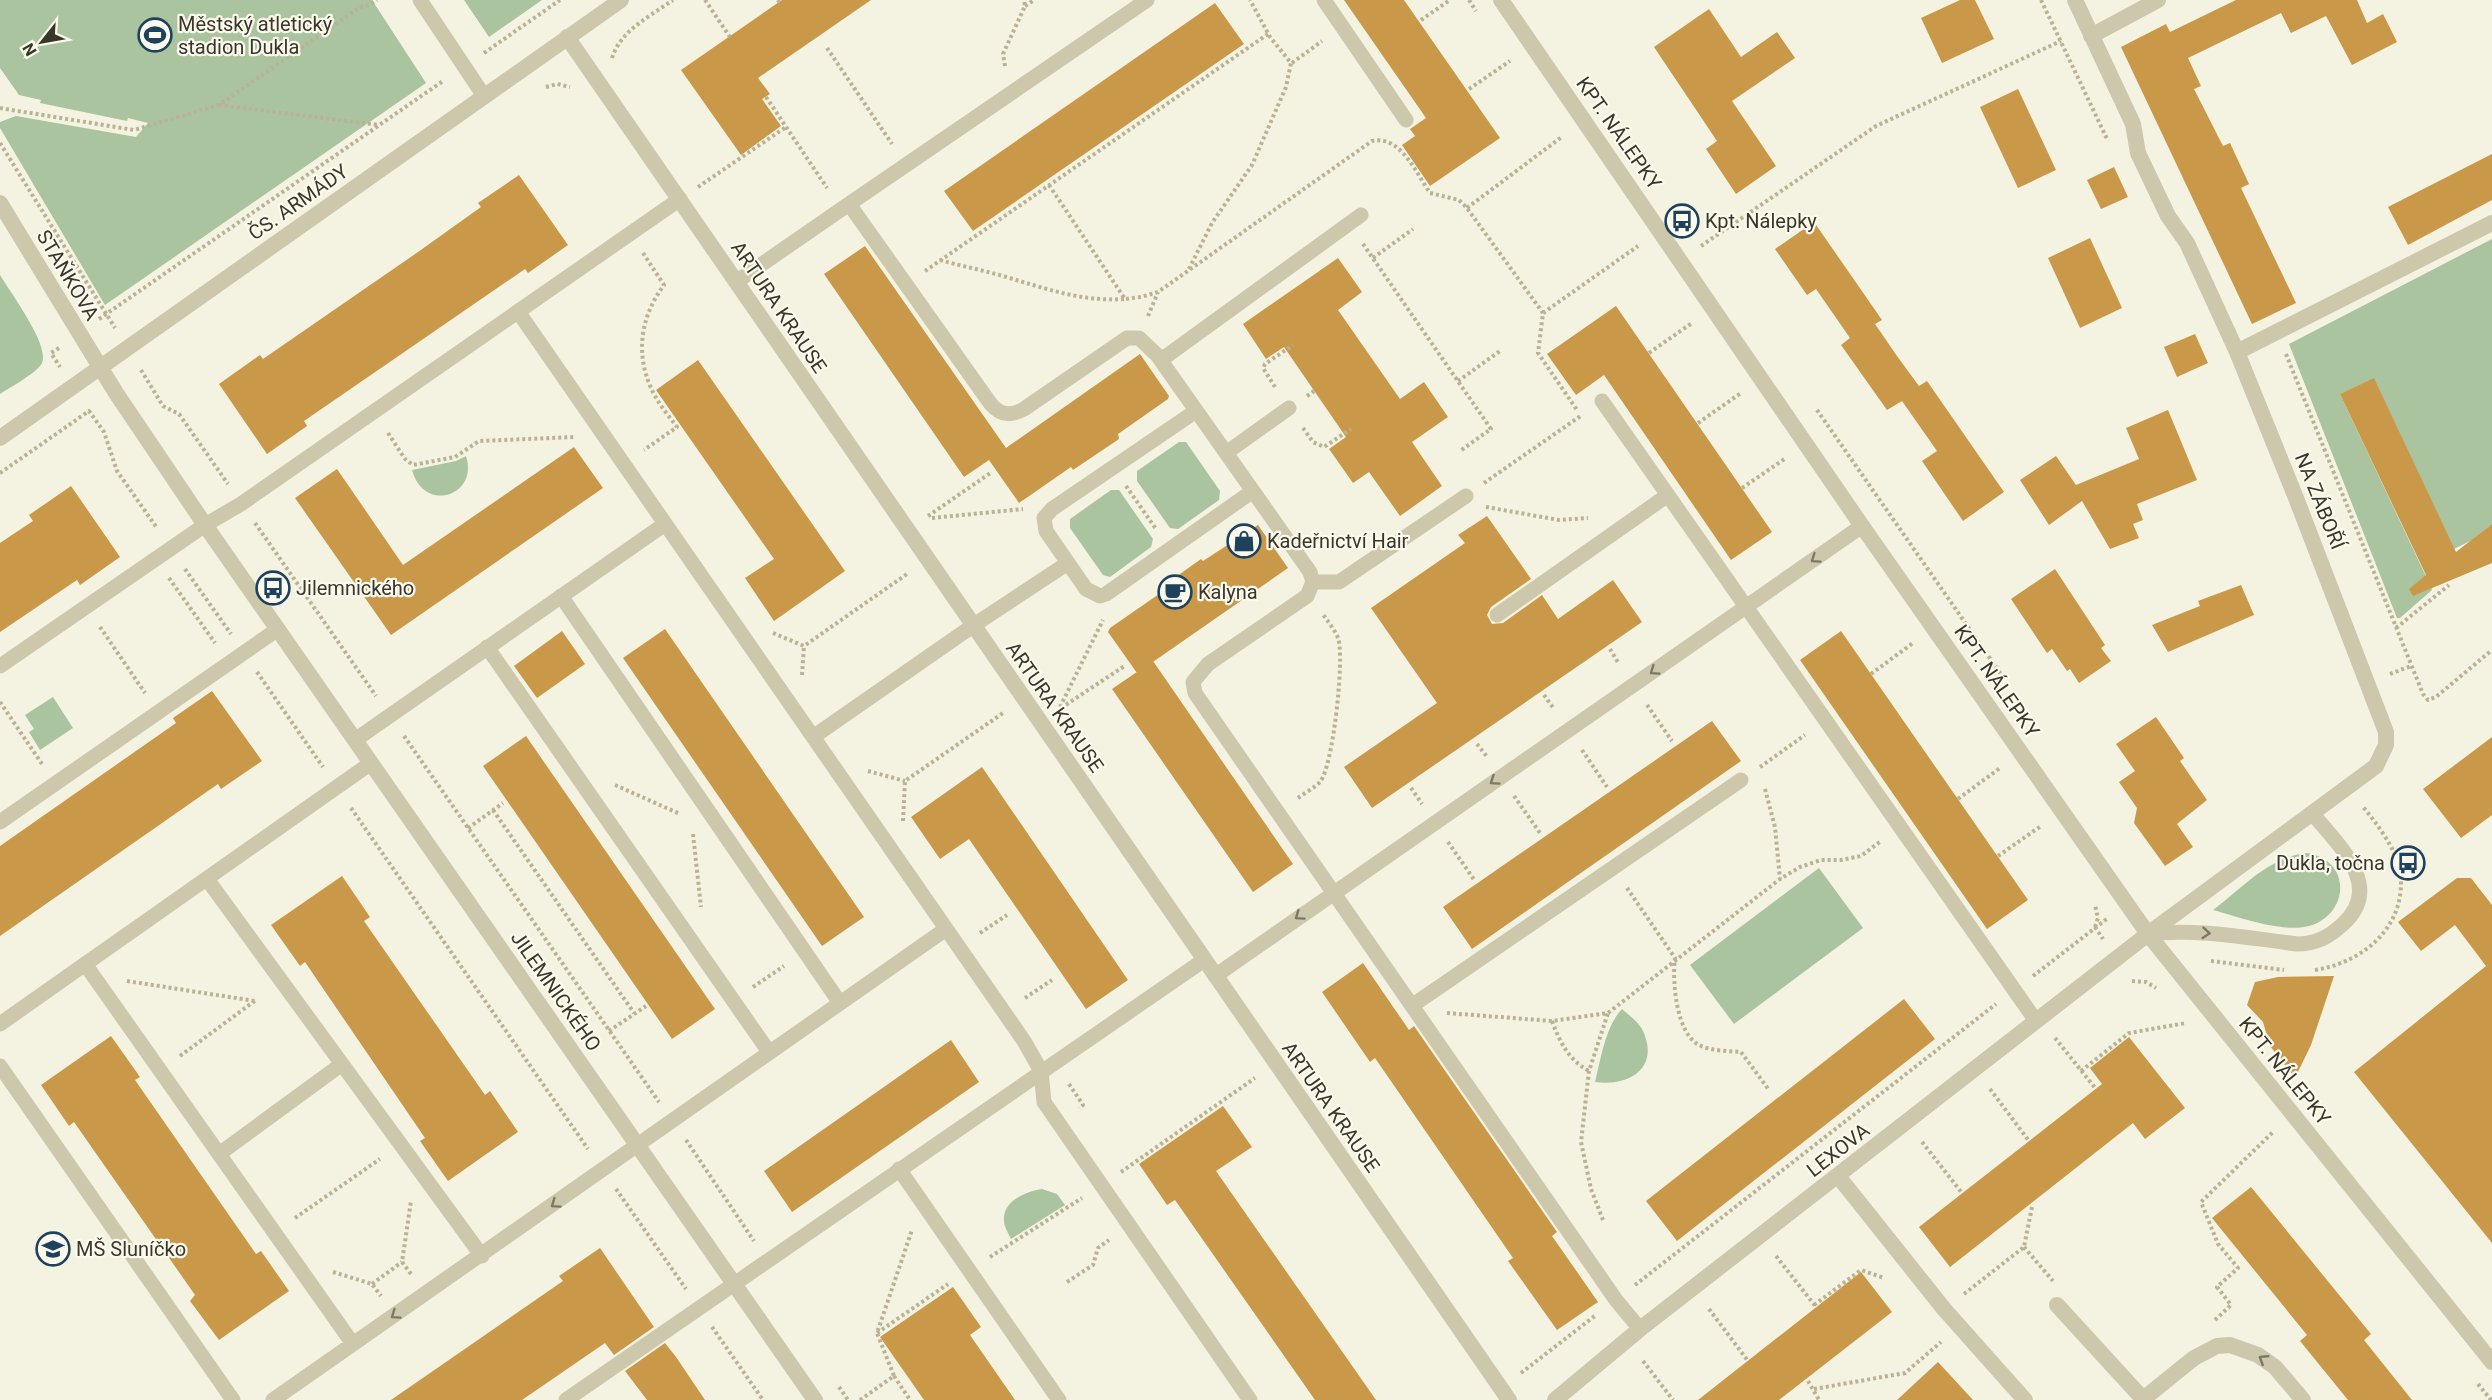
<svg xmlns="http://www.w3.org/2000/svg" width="2492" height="1400" viewBox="0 0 2492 1400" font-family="Roboto,sans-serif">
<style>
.green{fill:#aac49f}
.building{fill:#c99949}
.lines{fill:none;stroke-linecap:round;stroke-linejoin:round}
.path{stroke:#b9b295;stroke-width:4;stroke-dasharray:3 3;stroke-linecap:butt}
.service{stroke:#cdc8ab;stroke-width:15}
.minor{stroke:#cdc8ab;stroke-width:16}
.oneway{stroke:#7d7865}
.labels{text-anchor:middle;stroke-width:4.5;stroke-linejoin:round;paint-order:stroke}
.poi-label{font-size:20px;fill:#3b362b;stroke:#fbfaed;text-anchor:start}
.street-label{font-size:20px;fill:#3b362b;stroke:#fbfaed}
</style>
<rect width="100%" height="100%" fill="#f4f2e0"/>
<path class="green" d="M0,0H372L426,83L105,305L0,128V122L16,116L136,137L148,123L128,118L127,121L40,103L41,100L19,95L0,68Z
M464,0H542L489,37Z
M2492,239V524L2472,540L2454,549L2374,379L2340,394L2431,587L2432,590L2400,618H2397L2289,344Z
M0,275C10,292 50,345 42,363C37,373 9,388 0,394Z
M1179,442H1186L1220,491L1219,500L1178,529L1170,528L1137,481V471Z
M466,456C479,496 424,514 412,470L456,461Z
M1111,490H1119L1153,539L1151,547L1110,577L1103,575L1070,528V519Z
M53,697L73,728L40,750L29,732L34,729L25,715Z
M2307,853C2352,860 2350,914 2309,926C2282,933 2239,917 2213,910C2241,889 2270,856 2307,853Z
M1819,868L1863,928L1734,1024L1690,965Z
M1622,1009C1629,1015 1637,1021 1642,1029C1661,1067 1630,1087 1595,1082C1601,1059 1605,1027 1622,1009Z
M1042,1189L1057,1194L1065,1205L1011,1239C1009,1234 1004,1227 1004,1221C1002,1201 1027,1191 1042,1189Z"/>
<path class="building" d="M782,0H871L758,78L770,94L762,99L781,126L741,155L681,70Z
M1344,0H1404L1500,138L1430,186L1402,145L1415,136L1410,129L1426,118Z
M1960,0H1975L1994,39L1942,63L1921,18Z
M2236,0H2357L2367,23L2383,14L2397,42L2352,65L2326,16L2291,33L2281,13L2188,58L2201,86L2194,89L2223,146L2230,143L2249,184L2241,188L2296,303L2252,324L2121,47L2166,24L2170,32Z
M1215,3L1244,44L973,231L944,191Z
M1709,9L1741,57L1777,32L1795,58L1732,101L1776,166L1736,194L1706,149L1717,141L1654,47Z
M2018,89L2056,170L2018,188L1980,107Z
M2492,154V200L2408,245L2388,207Z
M2114,167L2128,197L2101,209L2087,180Z
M519,175L568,245L528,273L525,269L304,421L307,426L267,454L219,384L260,355L263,359L418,252L481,207L478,203Z
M1814,222L1882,320L1875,324L1897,356L1919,386L1927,381L2004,492L1963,521L1922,461L1937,451L1902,401L1887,410L1841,345L1850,338L1816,289L1807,295L1775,249Z
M2090,238L2122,308L2080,328L2048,258Z
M865,246L1006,448L1140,354L1169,396L1168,399L1118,434L1119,439L1073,470L1071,467L1019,503L989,460L964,477L824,274Z
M1338,258L1362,292L1338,310L1400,399L1424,382L1448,417L1412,442L1442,486L1400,516L1369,472L1353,483L1329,449L1346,437L1284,347L1266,359L1243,324Z
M1616,306L1772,532L1731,560L1604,375L1576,395L1547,354Z
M2195,334L2208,363L2177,377L2164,347Z
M698,360L845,571L774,621L745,578L774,559L656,390Z
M2374,378L2456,552L2492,524V563L2413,596L2409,589L2426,575L2340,394Z
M2168,410L2197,480L2137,504L2143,520L2133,524L2139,538L2110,549L2082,501L2049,525L2020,480L2056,456L2076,485L2139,459L2126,428Z
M574,447L603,488L391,635L295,498L337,469L403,565Z
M71,486L120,557L80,585L77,580L0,632V543L33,521L29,515Z
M1487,516L1531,579L1491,607L1487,615L1492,624L1503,623L1542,595L1558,619L1613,580L1642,622L1372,808L1344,767L1437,703L1371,608L1465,543L1458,535Z
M1258,525L1288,568L1137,673L1108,632L1110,628L1162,592L1159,589L1201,559L1203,561Z
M2055,569L2105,645L2101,648L2111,661L2079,683L2070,669L2067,671L2052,649L2047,653L2011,599Z
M2241,585L2254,615L2168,652L2152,625L2200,606L2198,601Z
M665,629L864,917L822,946L623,658Z
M562,631L585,664L537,698L514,666Z
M1841,631L2028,900L1987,929L1800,660Z
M1153,661L1293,864L1253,892L1112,689Z
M212,691L262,761L221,789L218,784L0,936V846L176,723L173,718Z
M2156,717L2184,758L2180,761L2207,800L2177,824L2193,847L2165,866L2134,823L2137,808L2119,782L2135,771L2116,744Z
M1712,721L1741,761L1472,949L1443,907Z
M526,736L715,1009L672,1039L483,766Z
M2492,737V815L2461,838L2423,789Z
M982,767L1128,980L1086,1009L969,839L940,859L911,817Z
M342,876L370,917L364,921L485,1095L490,1091L518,1132L448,1181L420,1141L425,1138L305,962L300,966L271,925Z
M2457,878H2471L2492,905V1243L2354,1072L2486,966L2455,925L2421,951L2398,922Z
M1363,963L1409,1030L1414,1026L1557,1232L1552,1236L1598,1302L1557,1330L1508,1261L1513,1258L1375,1058L1370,1062L1322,992Z
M2334,976L2311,1045L2295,1078L2270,1046L2263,1022L2247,1005L2255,982L2278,977Z
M1904,999L1935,1039L1677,1241L1646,1201Z
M111,1036L140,1077L135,1080L256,1254L261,1251L289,1291L219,1340L190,1301L195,1295L74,1122L69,1126L41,1085Z
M2129,1037L2185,1108L2145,1139L2133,1123L1950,1267L1919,1227L2102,1084L2090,1068Z
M951,1040L979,1082L792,1212L764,1171Z
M1223,1106L1252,1147L1216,1171L1376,1400H1315L1175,1200L1167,1205L1139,1164Z
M2251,1187L2371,1334L2364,1340L2412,1400H2348L2300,1341L2307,1335L2212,1218Z
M600,1248L654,1327L614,1355L605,1343L522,1400H391L563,1281L559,1276Z
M1861,1272L1892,1312L1779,1400H1698Z
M953,1287L981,1327L970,1335L1015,1400H924L880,1337Z
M665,1343L676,1357L705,1400H647L625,1371Z
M1938,1362L1973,1400H1897Z"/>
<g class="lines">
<path class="path" d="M705,0L730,37
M778,0L779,2
M1469,0L1476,11
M2041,0L2108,141
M1025,6L1034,0
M1421,20L1450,0
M827,48L892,144
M484,53L560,0
M612,58C621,30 649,17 673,0
M1292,63L1322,41
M1005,66L1003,54L1025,6L1024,0
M546,87L557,84L570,87
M1469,89L1510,61
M766,97L827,188
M219,105L379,125
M0,108L134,130L219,105L360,7L369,5L377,0
M0,143L115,328
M1049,185L1125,299L1141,297L1158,292L1372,141C1401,135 1416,173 1430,193L1459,200L1467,208L1543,313L1538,353L1577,410
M698,187L786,127
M1467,208L1563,136
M1363,244L1491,429L1460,451
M1701,246L1876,126L2061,41
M643,253L664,285C641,316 635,352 651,388C657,402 668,415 677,427L644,450
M1373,258L1413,229
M940,260C961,266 982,270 1003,276C1044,288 1081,302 1125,299
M1189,269L1212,223L1252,165L1286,87L1291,63L1270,37L1250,0
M925,271L1268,34
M1543,313L1638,246
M1148,316L1158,292
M99,319L443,81
M59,348L51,353L60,367
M1649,353L1692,323
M2286,354L2423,694L2428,700L2436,697L2492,650
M141,370L163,406L179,414L228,484
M1458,381L1500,351
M1275,387L1263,368L1265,364L1293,345
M1307,396L1314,391
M1817,410L2003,677
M1698,423L1741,393
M1303,428L1313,442L1324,447L1351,429
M388,433L405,459L413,465L455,457L479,441L574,437
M0,473L89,411L104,432L117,471L157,528
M1484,483L1582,415
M1126,486L1156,529
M1742,488L1786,458
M1486,507L1559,520L1588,518
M928,516L992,472
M932,518L1023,509
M255,523L376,696
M185,569L231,634
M169,578L215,643
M100,627L145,693
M2396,628L2449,585
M773,633L804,646L907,574
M1610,649L1619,664
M257,672L323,767
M1871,674L1913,643
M2390,674L2411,666
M802,675L804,646
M1544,695L1554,709
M0,702L42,764
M1647,705L1672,741
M1060,707L1103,620
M1061,708L1126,665
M404,736L659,1102
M1477,744L1488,758
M1582,750L1607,787
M1760,767L1805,735
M868,771L905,781
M615,785L680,814
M1411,788L1422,804
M1765,789L1775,827L1780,879
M1514,796L1540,833
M1298,798C1305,793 1314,788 1320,782C1333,767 1345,657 1338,638C1335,630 1328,622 1323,614
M1958,799L2000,768
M351,808L588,1149
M493,810L634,1013
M903,821L905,781L1003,713
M468,828L503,803
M693,834L701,907
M1448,842L1475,881
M1998,856L2041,826
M1627,888L1675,958C1672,981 1676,1033 1699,1045C1711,1051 1728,1051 1741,1052L1769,1090
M2095,927L2098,918L2095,905
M2095,927L2103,939
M980,933L1007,915
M2211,961L2284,970
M2315,970C2366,962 2408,924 2400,870C2397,851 2376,822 2363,807
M2033,976L2108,918
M127,981L255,1001
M2132,981L2146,982L2156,988
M753,987L784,966
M1025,998L1052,980
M1447,1013L1552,1021L1608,1013L1780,879L1800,867L1821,860H1841L1861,856L1881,841
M1552,1021C1560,1043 1569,1060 1589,1071
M609,1031L646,1006
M2055,1038L2096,1089
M180,1056L256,1000
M2081,1071L2129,1033L2186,1023
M1069,1084L1083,1105L1079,1108
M1990,1089L2029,1141
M686,1140L754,1241
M1922,1142L1962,1193
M1121,1172L1255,1078
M616,1189L686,1289
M295,1218L380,1159
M1603,1220L1591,1189L1581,1142L1589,1071L1608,1013
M2024,1247L2053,1281
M1776,1256L1816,1307
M990,1257L1082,1198
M333,1272L372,1284L381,1296
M411,1274L402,1262L411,1201
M1067,1282L1093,1265L1098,1248L1109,1240
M372,1284L402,1262
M1635,1285L1996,1004
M1964,1294L2024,1247L2032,1207
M1814,1305L1861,1270L1884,1278
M1709,1309L1748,1361
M2215,1320L2231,1305L2217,1287L2238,1268L2218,1244L2201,1202L2273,1132
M712,1327L763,1400
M877,1333L948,1284
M1643,1361L1673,1400
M1521,1373L1596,1315
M894,1376L910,1400
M1808,1381L1819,1400
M2478,1384L2491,1400
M839,1387L848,1400
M1814,1389L1905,1373L1941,1342
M860,1400L894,1376L877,1333L912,1230"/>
<path class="service" d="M420,0L484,96
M1324,0L1406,120
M849,204L1147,0
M736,282L849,204L990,403C1000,416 1011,416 1024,409L1127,338H1139L1157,355L1310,572L1313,582L1307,596L1208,664L1193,682L1195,693L1616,1300L1640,1329
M519,313L1024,1041L1041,1071L1044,1102L1250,1400
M1161,360L1361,215
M1602,401L2036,1021
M1196,411L1052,509L1044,518L1046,531L1086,589L1100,596L1106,594L1253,491
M1226,453L1289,408
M1313,582H1339L1466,496
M561,596L840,1003
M1497,615L1668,495
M487,647L769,1052
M0,666L205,525L241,504L680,199
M813,737L974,625L1068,563
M355,740L665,524
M0,822L278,629
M207,879L482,1256
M2148,934C2198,928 2248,938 2297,944C2316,944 2329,937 2343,924C2385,886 2338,845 2312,813
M85,964L353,1344
M1215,976L1862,526
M1413,1005L1741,780
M0,1024L371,763
M0,1066L233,1400
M219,1154L342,1064
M899,1169L1059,1400
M273,1400L946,929
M566,1400L1204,960"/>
<path class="minor" d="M1501,0L1862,526L2148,934L2492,1362
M2091,36L2158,0
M567,37L1509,1400
M0,203L116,393L205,525L815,1400
M2237,352L2492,223
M0,438L621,0
M1838,1176L1944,1309L2025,1400
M2057,1305L2143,1399
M1555,1400L1640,1329L2148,934L2376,766L2386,745V732L2296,498L2237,352L2187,243L2168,216L2138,153L2133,124L2075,0
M2142,1400L2194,1358L2217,1346L2230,1345L2258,1355L2275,1367L2303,1400"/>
</g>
<defs><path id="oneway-chevron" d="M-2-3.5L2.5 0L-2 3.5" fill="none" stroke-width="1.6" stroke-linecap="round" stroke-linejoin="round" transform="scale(1.5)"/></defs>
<g class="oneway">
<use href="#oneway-chevron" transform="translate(1815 559) rotate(145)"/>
<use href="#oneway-chevron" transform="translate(1654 671) rotate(145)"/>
<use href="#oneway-chevron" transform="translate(1494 781) rotate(146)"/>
<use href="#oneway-chevron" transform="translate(1299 916) rotate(145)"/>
<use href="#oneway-chevron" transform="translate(2206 933) rotate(5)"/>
<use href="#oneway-chevron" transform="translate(555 1204) rotate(145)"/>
<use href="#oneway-chevron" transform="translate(395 1315) rotate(145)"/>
<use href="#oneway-chevron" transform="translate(2263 1359) rotate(-148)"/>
</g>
<defs>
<symbol id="stadium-ring" viewBox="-11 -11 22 22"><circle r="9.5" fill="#fbfaed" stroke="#1e425e" stroke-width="1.5"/><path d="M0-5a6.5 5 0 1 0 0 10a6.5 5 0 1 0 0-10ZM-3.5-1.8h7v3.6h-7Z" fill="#1e425e"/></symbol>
<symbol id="bus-ring" viewBox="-11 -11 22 22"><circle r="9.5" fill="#fbfaed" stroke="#1e425e" stroke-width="1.5"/><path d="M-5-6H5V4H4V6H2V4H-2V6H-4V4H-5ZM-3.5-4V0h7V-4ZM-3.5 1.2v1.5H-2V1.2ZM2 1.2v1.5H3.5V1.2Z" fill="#1e425e"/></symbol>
<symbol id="shop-ring" viewBox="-11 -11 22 22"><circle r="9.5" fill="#fbfaed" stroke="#1e425e" stroke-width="1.5"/><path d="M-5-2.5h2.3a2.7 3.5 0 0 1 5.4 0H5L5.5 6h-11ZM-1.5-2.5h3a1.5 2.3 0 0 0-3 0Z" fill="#1e425e"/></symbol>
<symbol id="cafe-ring" viewBox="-11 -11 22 22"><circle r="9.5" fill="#fbfaed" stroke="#1e425e" stroke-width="1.5"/><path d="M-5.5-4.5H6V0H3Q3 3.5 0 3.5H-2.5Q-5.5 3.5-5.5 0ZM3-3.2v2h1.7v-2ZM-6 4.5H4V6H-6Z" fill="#1e425e"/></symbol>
<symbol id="school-ring" viewBox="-11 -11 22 22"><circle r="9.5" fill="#fbfaed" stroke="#1e425e" stroke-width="1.5"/><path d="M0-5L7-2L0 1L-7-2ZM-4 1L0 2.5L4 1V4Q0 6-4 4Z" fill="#1e425e"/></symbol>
</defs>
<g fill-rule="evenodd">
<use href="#stadium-ring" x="136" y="16" width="38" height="38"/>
<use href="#bus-ring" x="1663" y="202" width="38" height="38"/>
<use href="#shop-ring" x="1225" y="522" width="38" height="38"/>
<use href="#bus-ring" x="254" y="569" width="38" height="38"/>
<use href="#cafe-ring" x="1156" y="573" width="38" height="38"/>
<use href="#bus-ring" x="2389" y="844" width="38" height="38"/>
<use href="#school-ring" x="34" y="1230" width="38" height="38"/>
</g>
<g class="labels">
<g class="poi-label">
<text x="178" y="31">Městský atletický<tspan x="178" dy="23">stadion Dukla</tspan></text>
<text x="1705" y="228">Kpt. Nálepky</text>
<text x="1267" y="548">Kadeřnictví Hair</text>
<text x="296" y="595">Jilemnického</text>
<text x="1198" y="599">Kalyna</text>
<text x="2385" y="870" text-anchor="end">Dukla, točna</text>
<text x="76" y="1256">MŠ Sluníčko</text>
</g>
<g class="street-label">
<text transform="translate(1619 133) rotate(55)" y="7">KPT. NÁLEPKY</text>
<text transform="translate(298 202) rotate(-35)" y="7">ČS. ARMÁDY</text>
<text transform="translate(68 275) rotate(59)" y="7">STAŇKOVA</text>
<text transform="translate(779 307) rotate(56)" y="7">ARTURA KRAUSE</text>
<text transform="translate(2320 501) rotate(68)" y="7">NA ZÁBOŘÍ</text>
<text transform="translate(1997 681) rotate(55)" y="7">KPT. NÁLEPKY</text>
<text transform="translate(1055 707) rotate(55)" y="7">ARTURA KRAUSE</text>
<text transform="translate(556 991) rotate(55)" y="7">JILEMNICKÉHO</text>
<text transform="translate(2285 1071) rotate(51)" y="7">KPT. NÁLEPKY</text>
<text transform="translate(1331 1107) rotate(55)" y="7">ARTURA KRAUSE</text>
<text transform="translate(1838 1150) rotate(-38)" y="7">LEXOVA</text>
</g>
</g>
<g transform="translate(42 42) rotate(239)" stroke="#fbfaed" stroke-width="4.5" paint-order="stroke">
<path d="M0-4.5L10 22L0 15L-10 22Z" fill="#3b362b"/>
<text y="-9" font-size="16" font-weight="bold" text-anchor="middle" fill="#3b362b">N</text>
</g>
</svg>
